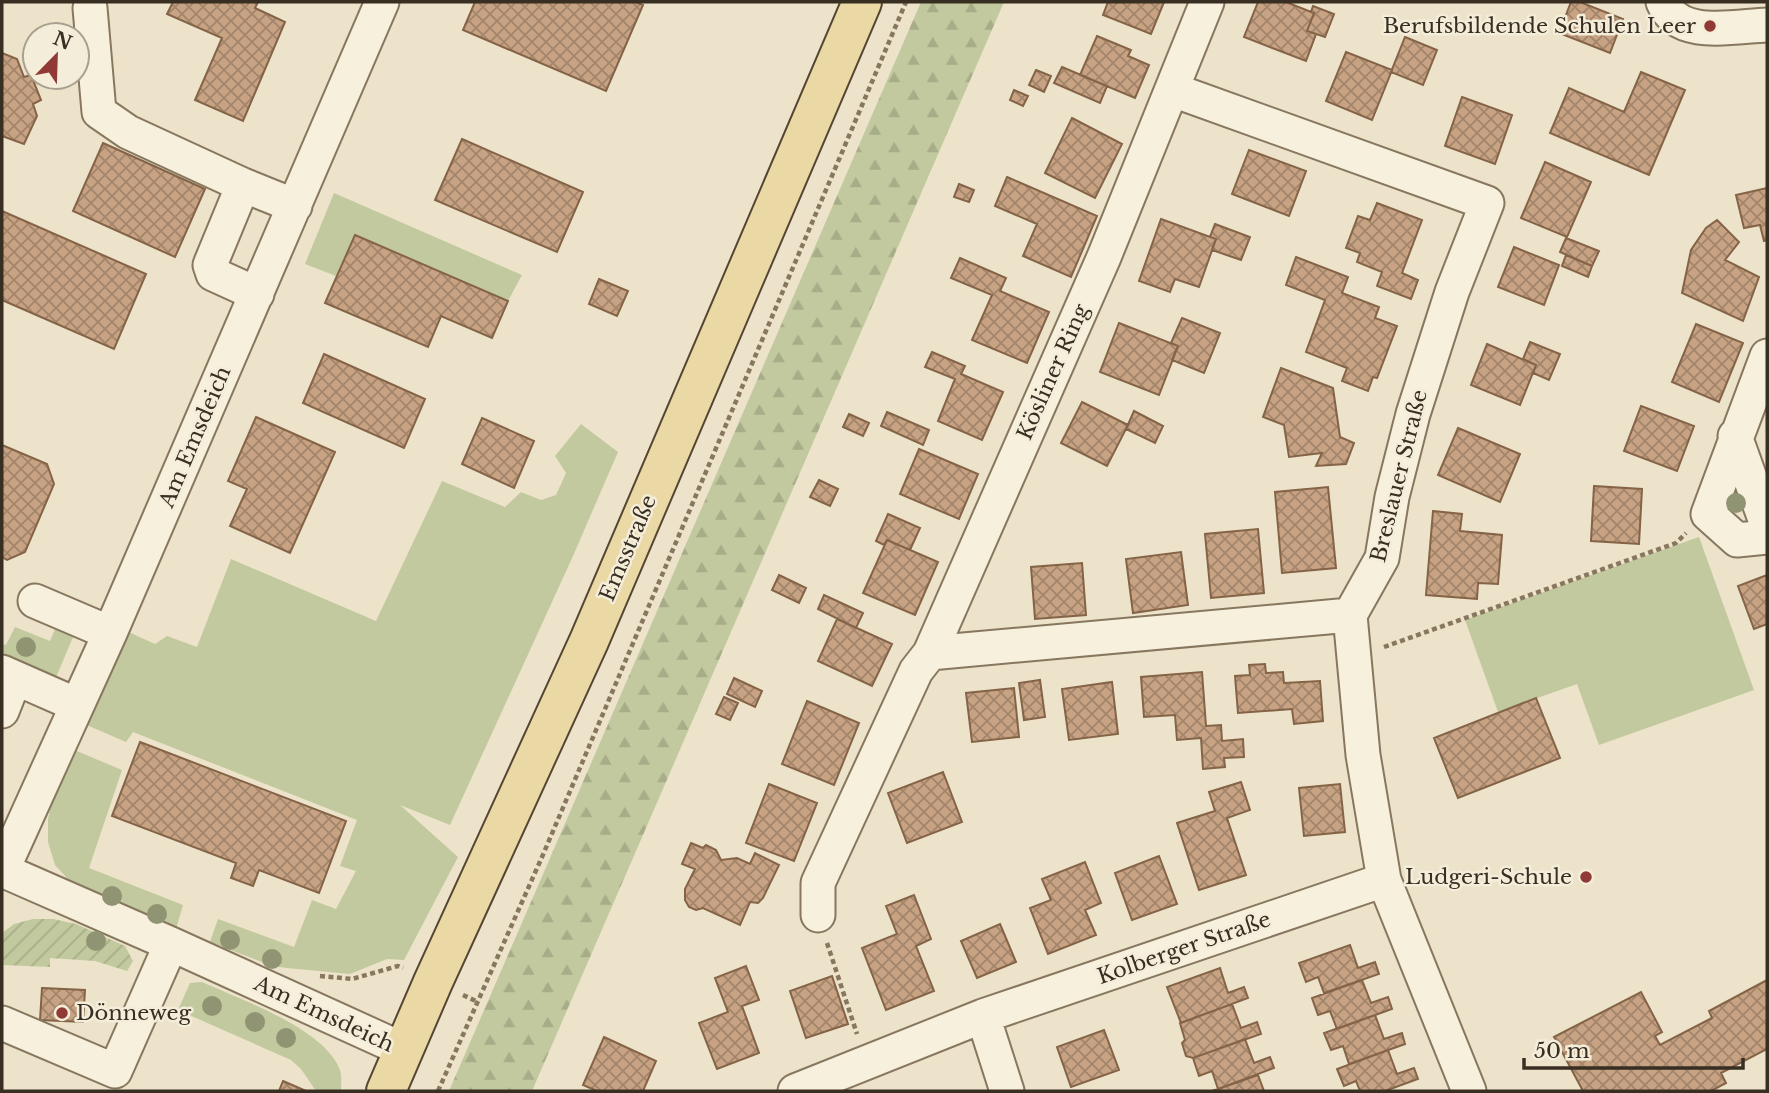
<svg xmlns="http://www.w3.org/2000/svg" width="1769" height="1093" viewBox="0 0 1769 1093" font-family="'Libre Baskerville',serif">
<style>
.grass{fill:#c2c99e}
.forest{fill:url(#forest-firs)}
.garden{fill:url(#garden-furrows)}
.building{fill:url(#building-cross-hatch);stroke:#846347;stroke-width:2}
.lines{fill:none;stroke-linecap:round;stroke-linejoin:round}
.minor-casing{stroke:#87775f;stroke-width:37}
.major-casing{stroke:#554533;stroke-width:42}
.path{stroke:#87775f;stroke-width:4.5;stroke-dasharray:5 3.5;stroke-linecap:butt}
.minor{stroke:#f7f0dc;stroke-width:33}
.major{stroke:#ebd9a5;stroke-width:38}
.tree{fill:#919472}
.poi-dot{fill:#913934;stroke:#f3edd9;stroke-width:2.5}
.labels{text-anchor:middle;stroke-width:5;stroke-linejoin:round;paint-order:stroke}
.poi-label{font-size:21px;fill:#392e22;stroke:#f3edd9;text-anchor:end}
.street-label{font-size:21px;fill:#392e22;stroke:#f3edd9}
</style>
<defs>
<pattern id="forest-firs" width="22" height="20" patternUnits="userSpaceOnUse" patternTransform="scale(1.75)"><rect width="22" height="20" fill="#c2c99e"/><path d="M5 1l3.5 6h-7zM16 11l3.5 6h-7z" fill="#a7ad88"/></pattern>
<pattern id="garden-furrows" width="10" height="10" patternUnits="userSpaceOnUse" patternTransform="scale(1.75)"><rect width="10" height="10" fill="#c2c99e"/><path d="M-1 1l2-2M0 10L10 0M9 11l2-2" fill="none" stroke="#a7ad88"/></pattern>
<pattern id="building-cross-hatch" width="8" height="8" patternUnits="userSpaceOnUse" patternTransform="scale(1.75)"><rect width="8" height="8" fill="#c7a383"/><path d="M0 0l8 8M0 8l8-8" fill="none" stroke="#a3856b"/></pattern>
</defs>
<rect width="100%" height="100%" fill="#ece3ca"/>
<path class="grass" d="M334,193L522,275L508,301L355,235L336,276L305,264Z
M581,424L618,452L573,556L450,825L400,805L458,857L404,960L387,959L350,974L287,968L272,966L210,942L218,919L294,947L312,900L336,909L356,871L340,866L357,820L133,732L126,742L82,723L124,630L155,644L167,636L197,647L231,559L376,621L442,481L505,507L521,492L541,500L556,495L566,473L555,456Z
M1699,537L1754,690L1599,745L1577,684L1498,712L1465,620Z
M58,622L76,630L54,682L2,659V644L6,645L15,627L50,641Z
M72,749L122,770L89,868L183,905L176,929L77,889L55,865L48,842V820L52,797Z
M202,982C241,1000 324,1028 340,1070C342,1076 341,1085 341,1091H316L301,1069L291,1060L178,1010L190,983Z"/>
<path class="forest" d="M921,2H1004L532,1091H449Z"/>
<path class="garden" d="M33,919H53L76,924L125,946L133,961L127,971L95,961L50,958V967L2,965V933L14,924Z"/>
<path class="building" d="M173,2H258L255,8L285,22L243,121L195,100L222,38L167,14Z
M475,2H636L643,5L606,91L463,30Z
M1108,2H1164L1151,34L1103,15Z
M1258,2H1286L1314,13L1307,31L1316,34L1306,61L1244,37Z
M1571,2H1580L1623,19L1610,53L1559,33Z
M1313,6L1334,14L1325,37L1307,31L1314,13L1311,12Z
M1097,36L1131,50L1128,56L1149,65L1135,98L1080,75Z
M1405,37L1437,50L1423,85L1391,72Z
M1346,52L1392,70L1372,120L1326,101Z
M2,53L17,59L24,77L31,75L41,100L33,104L37,116L24,144L2,136Z
M1062,67L1107,86L1100,103L1054,83Z
M1036,70L1051,76L1044,92L1029,85Z
M1641,72L1685,90L1649,175L1550,133L1569,88L1624,112Z
M1014,90L1028,96L1023,106L1010,100Z
M1462,97L1512,115L1495,164L1445,146Z
M1072,118L1122,144L1095,198L1045,173Z
M462,139L583,192L557,252L435,200Z
M103,143L205,189L175,257L73,211Z
M1249,150L1306,171L1289,216L1232,194Z
M1545,162L1591,182L1567,237L1521,218Z
M1007,177L1097,216L1071,277L1023,256L1037,224L995,206Z
M959,184L974,190L969,202L954,197Z
M1767,188V240L1764,241L1760,225L1744,228L1736,195Z
M1377,203L1422,220L1402,273L1418,280L1411,299L1377,286L1382,272L1357,262L1360,253L1346,248L1358,216L1370,220Z
M2,211L146,274L114,349L2,300Z
M1161,219L1216,239L1199,287L1175,279L1170,292L1139,281Z
M1717,220L1739,242L1725,260L1759,277L1743,321L1682,293L1691,250L1706,228Z
M1215,224L1250,237L1241,260L1212,250L1216,239L1210,237Z
M355,235L508,301L492,338L441,316L428,347L325,303Z
M1566,238L1599,251L1592,266L1560,252Z
M1514,247L1559,265L1544,305L1498,287Z
M1566,255L1592,266L1588,277L1562,266Z
M1296,257L1348,277L1342,293L1379,307L1375,318L1397,326L1377,378L1373,377L1368,391L1342,381L1347,368L1306,352L1325,300L1286,285Z
M960,258L1006,278L1000,291L1049,312L1027,363L972,340L992,295L951,278Z
M599,279L628,291L617,316L589,304Z
M1182,318L1220,333L1204,373L1172,360L1178,346L1171,343Z
M1119,323L1178,346L1159,395L1100,372Z
M1696,324L1743,343L1719,402L1672,382Z
M1530,342L1560,354L1549,380L1533,373L1536,365L1523,359Z
M1487,344L1536,365L1520,405L1471,385Z
M932,352L965,366L961,374L1003,392L982,440L938,421L955,379L925,367Z
M324,354L425,399L404,448L303,403Z
M1281,368L1333,388L1340,437L1354,443L1346,464L1316,466L1322,453L1289,457L1284,425L1263,417Z
M1082,402L1128,425L1107,466L1061,443Z
M1641,406L1694,426L1677,471L1624,451Z
M1134,411L1163,426L1155,443L1126,429Z
M887,412L929,430L923,445L881,426Z
M849,414L869,423L863,436L843,427Z
M256,417L335,452L290,553L230,526L247,489L228,481Z
M482,418L534,441L514,488L462,464Z
M1458,428L1520,454L1500,502L1438,475Z
M2,445L47,464L54,484L25,552L7,560L2,557Z
M919,449L978,474L959,519L900,494Z
M819,480L838,489L830,506L810,497Z
M1594,486L1642,489L1639,544L1591,541Z
M1328,487L1336,568L1282,573L1275,492Z
M1433,511L1462,514L1460,531L1502,535L1498,584L1478,583L1477,599L1426,595Z
M888,514L920,528L910,550L887,540L884,545L876,541Z
M1258,529L1264,593L1211,598L1205,534Z
M887,540L938,562L915,615L863,593Z
M1181,552L1188,605L1133,613L1126,559Z
M1082,563L1086,615L1035,619L1031,567Z
M779,575L806,588L799,603L772,590Z
M1767,575V624L1754,629L1738,586Z
M824,595L863,613L856,628L818,609Z
M837,619L892,644L872,686L818,661Z
M1265,664L1266,673L1283,672L1284,683L1320,681L1323,721L1294,724L1292,709L1238,713L1235,676L1250,675L1249,665Z
M1202,672L1206,726L1221,725L1222,741L1243,739L1244,757L1224,758L1225,767L1203,769L1201,738L1177,740L1175,715L1144,717L1141,677Z
M734,678L762,691L755,707L727,694Z
M1040,680L1045,717L1024,720L1019,683Z
M1112,682L1118,734L1069,740L1062,689Z
M1014,688L1019,737L972,742L966,693Z
M724,697L738,703L730,720L716,714Z
M1536,698L1560,758L1458,798L1434,738Z
M807,701L859,723L834,785L782,764Z
M140,742L346,821L319,893L259,870L253,886L231,878L236,863L112,816Z
M943,772L962,822L907,843L888,793Z
M1241,782L1250,810L1227,818L1246,875L1199,890L1177,823L1215,811L1209,792Z
M769,784L817,803L794,861L746,843Z
M1340,784L1345,832L1304,836L1299,788Z
M691,843L703,848L706,845L716,850L721,860L737,858L750,864L755,853L779,865L763,898L758,903L750,902L740,925L703,908L696,910L689,907L685,900V889L695,869L682,864Z
M1159,856L1177,904L1132,920L1115,873Z
M1085,862L1101,903L1085,910L1096,935L1048,954L1030,908L1051,900L1042,879Z
M914,895L931,939L916,946L934,991L886,1010L862,948L897,934L886,906Z
M1000,924L1016,962L977,978L961,941Z
M1350,945L1358,968L1375,962L1379,974L1324,993L1318,977L1306,982L1299,963Z
M746,966L759,1000L742,1006L759,1053L717,1069L699,1023L728,1012L715,978Z
M1220,968L1228,993L1244,987L1248,998L1181,1023L1167,987Z
M832,976L848,1024L806,1038L790,991Z
M1362,980L1371,1003L1388,997L1392,1009L1337,1029L1330,1011L1318,1015L1312,998Z
M1767,980V1049L1721,1073L1726,1083L1711,1091H1583L1554,1037L1641,992L1662,1032L1655,1036L1660,1045L1712,1018L1709,1011Z
M42,988L85,990L83,1022L40,1020Z
M1232,1004L1241,1028L1257,1022L1261,1034L1193,1058L1186,1056L1182,1043L1185,1040L1180,1023Z
M1375,1015L1384,1039L1402,1033L1405,1044L1349,1064L1343,1046L1331,1050L1324,1033Z
M1104,1030L1119,1070L1071,1087L1057,1047Z
M604,1037L656,1061L643,1091H597L583,1085Z
M1245,1039L1254,1063L1270,1057L1274,1068L1218,1089L1212,1071L1199,1076L1193,1058Z
M1388,1050L1397,1074L1414,1068L1418,1079L1385,1091H1360L1356,1081L1344,1086L1337,1069Z
M1258,1075L1264,1091H1212L1218,1089Z
M283,1081L306,1091H279Z"/>
<g class="lines">
<defs>
<path id="minor" d="M1663,2C1678,40 1735,26 1767,25
M90,8L99,112L128,132L243,185
M1173,90L1487,203L1452,292L1413,414L1392,497L1382,558L1350,615L1363,755L1384,880L1469,1091
M257,294L213,274L210,265L243,185L295,206
M1767,356L1708,514L1737,540L1767,537
M1735,436L1767,525
M35,601L110,633
M930,653L1350,615
M2,672L77,705
M2,711L15,678
M2,870L171,944L404,1050
M2,871L110,633L382,2
M818,915V883L916,671L930,653L1104,257L1207,2
M983,1016L1007,1091
M2,1023L115,1071L171,944
M795,1091L983,1016L1384,880"/>
<path id="major" d="M386,1091L433,982L589,641L862,2"/>
</defs>
<use href="#minor" class="minor-casing"/>
<use href="#major" class="major-casing"/>
<path class="path" d="M1384,647L1676,543L1686,533
M827,943L857,1034
M320,976L352,979L398,966L403,968
M463,995L478,1002
M438,1091L542,857L906,2"/>
<use href="#minor" class="minor"/>
<use href="#major" class="major"/>
</g>
<g class="tree">
<circle cx="1736" cy="503" r="10"/>
<circle cx="26" cy="647" r="10"/>
<circle cx="112" cy="896" r="10"/>
<circle cx="157" cy="914" r="10"/>
<circle cx="230" cy="940" r="10"/>
<circle cx="96" cy="941" r="10"/>
<circle cx="272" cy="959" r="10"/>
<circle cx="212" cy="1006" r="10"/>
<circle cx="255" cy="1022" r="10"/>
<circle cx="286" cy="1038" r="10"/>
</g>
<g class="poi-dot">
<circle cx="1710" cy="26" r="7"/>
<circle cx="1586" cy="877" r="7"/>
<circle cx="62" cy="1013" r="7"/>
</g>
<g class="labels">
<g class="poi-label">
<text x="1696" y="33">Berufsbildende Schulen Leer</text>
<text x="1572" y="884">Ludgeri-Schule</text>
<text x="76" y="1020" text-anchor="start">Dönneweg</text>
</g>
<g class="street-label">
<text transform="translate(1053 372) rotate(-66)" y="7">Kösliner Ring</text>
<text transform="translate(195 437) rotate(-67)" y="7">Am Emsdeich</text>
<text transform="translate(1399 476) rotate(-76)" y="7">Breslauer Straße</text>
<text transform="translate(628 548) rotate(-67)" y="7">Emsstraße</text>
<text transform="translate(1184 948) rotate(-19)" y="7">Kolberger Straße</text>
<text transform="translate(324 1014) rotate(25)" y="7">Am Emsdeich</text>
</g>
</g>
<rect width="1769" height="1093" fill="none" stroke="#392e22" stroke-width="7"/>
<g transform="translate(56 56) rotate(23)"><circle r="33" fill="#f3edd9" stroke="#a9a190" stroke-width="2"/>
<path d="M0-5L12 26L0 18L-12 26Z" fill="#913934"/>
<text y="-10" font-size="19" font-weight="bold" text-anchor="middle" fill="#392e22">N</text>
</g>
<path d="M1524 1058v10h219v-10" fill="none" stroke="#392e22" stroke-width="3.5"/>
<text x="1534" y="1058" font-size="21" fill="#392e22" stroke="#f3edd9" stroke-width="5" paint-order="stroke">50 m</text>
</svg>
